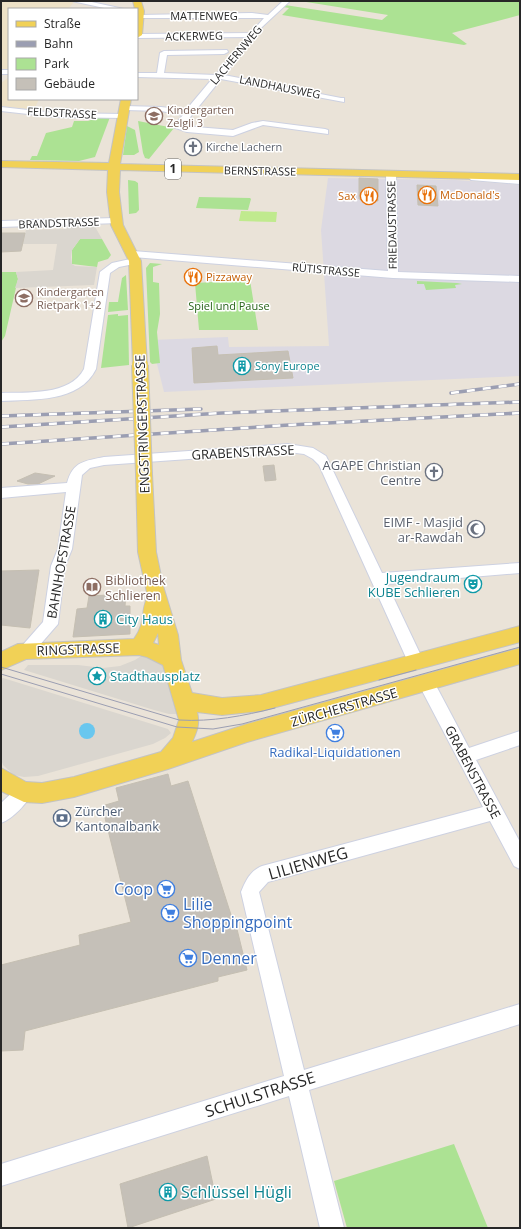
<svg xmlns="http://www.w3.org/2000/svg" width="521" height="1229" viewBox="0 0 521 1229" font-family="'Open Sans',sans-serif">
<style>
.industrial{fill:#dcd9e2}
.education{fill:#ede1c7}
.green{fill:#ace293}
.pitch{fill:#c0ea8e}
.plaza{fill:#dad6cf}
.water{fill:#69c7ef}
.building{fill:#c5c0b8;stroke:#c5bfb2}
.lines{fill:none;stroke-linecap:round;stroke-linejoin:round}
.minor-casing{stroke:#cdd1e1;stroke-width:2}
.major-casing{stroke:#c3c3c3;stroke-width:2}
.minor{fill:#fff;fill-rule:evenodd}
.major{fill:#f1d156;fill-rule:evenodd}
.tram{stroke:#9b9eb2;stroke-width:1}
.rail-casing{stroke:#9b9eb2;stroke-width:3.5}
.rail{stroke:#fff;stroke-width:2.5;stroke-dasharray:8;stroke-linecap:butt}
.major-bridge-casing{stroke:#c3c3c3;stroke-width:18;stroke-linecap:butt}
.major-bridge{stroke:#f1d156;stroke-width:16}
.labels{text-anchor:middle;stroke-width:3;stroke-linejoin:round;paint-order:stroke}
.far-street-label{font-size:11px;fill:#272727;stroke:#fff}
.far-education-label{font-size:11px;fill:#785e54;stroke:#fff;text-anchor:start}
.far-worship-label{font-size:11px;fill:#5b616d;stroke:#fff;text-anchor:start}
.far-food-label{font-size:11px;fill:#c56008;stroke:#fff;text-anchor:start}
.far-park-label{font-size:11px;fill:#266318;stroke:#fff}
.far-culture-label{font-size:11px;fill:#0d838f;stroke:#fff;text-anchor:start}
.shield{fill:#fff;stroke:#686868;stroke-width:1}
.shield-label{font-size:12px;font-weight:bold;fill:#272727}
.street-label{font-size:13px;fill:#272727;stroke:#fff}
.worship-label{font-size:13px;fill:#5b616d;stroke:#fff;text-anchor:end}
.culture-label{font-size:13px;fill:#0d838f;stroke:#fff;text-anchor:start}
.education-label{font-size:13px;fill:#785e54;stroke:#fff;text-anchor:start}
.shop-label{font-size:13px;fill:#366cbe;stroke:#fff}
.service-label{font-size:13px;fill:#4e5e75;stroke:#fff;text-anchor:start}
.near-street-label{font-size:16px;fill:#272727;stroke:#fff}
.near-shop-label{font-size:16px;fill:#366cbe;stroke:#fff;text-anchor:start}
.near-culture-label{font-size:16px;fill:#0d838f;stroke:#fff;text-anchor:start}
</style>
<rect width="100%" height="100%" fill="#eae3d8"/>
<path class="industrial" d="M328,178L456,180L520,185V376L164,392L151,340L228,337L229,347L329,346L321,230Z"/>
<path class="education" d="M1,1H69L74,2L68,9H9V70H1Z
M9,77V99H39L34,110L1,106V83Z"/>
<path class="green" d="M300,1H520V15L452,33L467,44L464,45L282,15L289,8L283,7L285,5L382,20L388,15Z
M99,117H110L95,157L79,161L30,160L32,156H37L46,133L72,127L74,121H88Z
M138,121L174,128L149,159L145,158L143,153Z
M127,126L135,130L139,152L134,155H123Z
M128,180L135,181L138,183L139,210L136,213L129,214Z
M199,197L250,198L251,199L248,210L196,208Z
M98,238L102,239L111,255L108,259L98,262L97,267L72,264V250L80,239Z
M150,263L162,264L153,267V282L159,283L160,314L157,332L160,363L152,364L150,362L146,268Z
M1,272H16L18,279L5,336L1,342Z
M126,275L128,310L108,312L109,302H118L122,278Z
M250,280L258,330H199L195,283Z
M417,281L457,283L462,284L455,285L456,288L426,290L424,284H417Z
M118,314V316L128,315L129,365L101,368L108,315Z
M454,1144L488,1228H347L334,1181Z"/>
<path class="pitch" d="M241,211L277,212L276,222L239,221Z"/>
<path class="plaza" d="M94,225L102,239H80L72,250L71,257L72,264L75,266L97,267L94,285L15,288L18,279L16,272L53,270L57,244H22L26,230L67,229V226Z
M144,654L161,662L167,670L180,714H169L154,710L24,670L28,665H78L103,668L120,666L135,660Z
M3,678L168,729L171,733L165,738L153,744L38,776L24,777L14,775L3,765L1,759V679Z"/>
<path class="water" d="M79 731a8 8 0 1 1 16 0a8 8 0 1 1-16 0Z"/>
<path class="building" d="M359,178L378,179V201L359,199Z
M417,185L436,186L438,206L418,205Z
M1,233H25L21,251L1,252Z
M217,346L218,355L288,351L293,378L194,383L192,348Z
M274,465L276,480L265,481L263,466Z
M35,473L55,476L38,484H28L17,481Z
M39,570L30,628L1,625V571Z
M126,594L125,606H130V634L73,637L77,609L87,608L89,596Z
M168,774L171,786L188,781L232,918L234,917L247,970L218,977V981L25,1031L23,1050L1,1051V965L80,945L79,935L131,922L102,806L119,801L116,788Z
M207,1156L216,1199L128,1228L120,1184Z"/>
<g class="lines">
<defs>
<path id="minor" d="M72,1H87L124,9H109Z
M283,1H290L262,27L224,75L341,98H344V102L221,79L183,126L233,130L252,123L263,121L325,129L328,130V134L263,125L233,136L187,132L173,127L183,115L161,111L125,110L121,108L125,106L161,107L186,110L212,79L137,77V73H157L160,53L164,51L227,50L228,52L224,54L167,55L164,73L216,75L247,37L137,38V34L251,33L264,18H140L137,17L138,15L252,13L268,15Z
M1,70H9V74H1Z
M1,107L55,113L124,114L128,116L124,118L55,117L1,111Z
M391,171L396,174L398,272L520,276V282L393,278L133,257L128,254L133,251L388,271L386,174Z
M474,175L520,178V184L471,180L469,178Z
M116,218L119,219L121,221L119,223L1,227V221Z
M135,258L140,261L139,263L119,267L110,273L96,369C79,403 34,399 1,401V393C27,392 70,396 84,369L100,272L112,263Z
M288,444L313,448L326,456L382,573L520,563V573L387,584L424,662L422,666L416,668L410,666L408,662L319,465L313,459L304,454L288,452L104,465L90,468L82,475L72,549L65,566L58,624L31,655L26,657L21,655L18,651L21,647L43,622L51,566L58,549L66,492L1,498V488L67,483C73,461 85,461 104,457Z
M426,677L432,678L469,748L520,731V745L476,760L520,842V869L514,866L490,821L268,882L259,892L304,1070L520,1004V1024L309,1090L344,1228H320L289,1096L1,1186V1164L284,1076L241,892C246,880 250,871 262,866L483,807L418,683L420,678Z
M24,784L30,787L33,792C27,803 13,819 1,823V803L18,787Z"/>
<path id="major" d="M133,1H141L144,11L142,35L137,38V9H135Z
M121,99H131L120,164L520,174V180L120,170L119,192L123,225L141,261L147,365L145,368H135L133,365L129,261L111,225L107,192L108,170L1,167V161L109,163Z
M144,468L150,470L152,474L156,552L163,586L178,635L181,660L192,693L222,698L261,695L520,626V642L261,711L222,715L197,712C200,724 197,731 192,742L247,724L520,648V664L247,742L168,769L74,797L42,803L24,802L1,791V768L26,782L42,783L74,777L161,752L173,738L179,720L163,665L147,657L139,655L26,659L1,670V652L18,644L134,639C147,622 140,609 148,597L138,552L136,474L138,470ZM158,633L159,645L153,643Z"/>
</defs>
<use href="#minor" class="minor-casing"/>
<use href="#major" class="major-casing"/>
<use href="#minor" class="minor"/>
<use href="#major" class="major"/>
<path class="tram" d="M1,667L179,720C212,722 243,716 275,708
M1,674L177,727L213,729L242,724L520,647
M379,680L416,670"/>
<defs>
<path id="rail" d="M451,393L520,384
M1,416L201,409
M1,427L222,413L520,402
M1,444L289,425L520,413"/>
</defs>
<use href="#rail" class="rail-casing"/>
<use href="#rail" class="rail"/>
<defs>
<path id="major-bridge" d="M140,365L144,474"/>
</defs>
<use href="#major-bridge" class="major-bridge-casing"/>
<use href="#major-bridge" class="major-bridge"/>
</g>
<defs>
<symbol id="school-ring" viewBox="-11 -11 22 22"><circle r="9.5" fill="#fff" stroke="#8d6e63" stroke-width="1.5"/><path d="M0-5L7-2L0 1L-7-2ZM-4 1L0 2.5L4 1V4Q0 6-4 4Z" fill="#8d6e63"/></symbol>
<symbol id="church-ring" viewBox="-11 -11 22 22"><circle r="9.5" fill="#fff" stroke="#6b7280" stroke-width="1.5"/><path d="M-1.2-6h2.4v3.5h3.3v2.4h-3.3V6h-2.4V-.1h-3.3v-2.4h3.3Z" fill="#6b7280"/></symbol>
<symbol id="restaurant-ring" viewBox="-11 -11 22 22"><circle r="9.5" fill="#fff" stroke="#e8710a" stroke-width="1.5"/><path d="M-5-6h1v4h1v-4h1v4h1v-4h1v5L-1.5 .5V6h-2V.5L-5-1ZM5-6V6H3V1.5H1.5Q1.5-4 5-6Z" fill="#e8710a"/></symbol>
<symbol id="building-ring" viewBox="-11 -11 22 22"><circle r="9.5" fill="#fff" stroke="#0f9aa8" stroke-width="1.5"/><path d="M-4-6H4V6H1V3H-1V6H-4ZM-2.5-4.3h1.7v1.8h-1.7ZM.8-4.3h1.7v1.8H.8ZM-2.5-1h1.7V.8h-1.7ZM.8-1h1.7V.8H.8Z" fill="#0f9aa8"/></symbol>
<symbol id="mosque-ring" viewBox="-11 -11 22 22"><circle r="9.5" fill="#fff" stroke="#6b7280" stroke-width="1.5"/><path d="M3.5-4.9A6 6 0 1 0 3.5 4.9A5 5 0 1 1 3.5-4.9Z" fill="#6b7280"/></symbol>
<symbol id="theatre-ring" viewBox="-11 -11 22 22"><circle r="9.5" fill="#fff" stroke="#0f9aa8" stroke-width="1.5"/><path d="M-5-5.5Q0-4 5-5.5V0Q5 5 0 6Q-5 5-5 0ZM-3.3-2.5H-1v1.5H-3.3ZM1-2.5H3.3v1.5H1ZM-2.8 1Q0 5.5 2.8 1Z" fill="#0f9aa8"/></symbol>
<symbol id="library-ring" viewBox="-11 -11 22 22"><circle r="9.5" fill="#fff" stroke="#8d6e63" stroke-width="1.5"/><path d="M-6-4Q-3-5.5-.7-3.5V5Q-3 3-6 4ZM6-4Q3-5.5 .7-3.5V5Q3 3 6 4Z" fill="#8d6e63"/></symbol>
<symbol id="sight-ring" viewBox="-11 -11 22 22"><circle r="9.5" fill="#fff" stroke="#0f9aa8" stroke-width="1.5"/><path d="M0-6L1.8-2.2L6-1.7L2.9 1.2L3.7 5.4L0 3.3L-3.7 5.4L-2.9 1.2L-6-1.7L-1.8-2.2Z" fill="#0f9aa8"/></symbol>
<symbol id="supermarket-ring" viewBox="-11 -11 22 22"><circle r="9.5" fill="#fff" stroke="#3f7fe0" stroke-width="1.5"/><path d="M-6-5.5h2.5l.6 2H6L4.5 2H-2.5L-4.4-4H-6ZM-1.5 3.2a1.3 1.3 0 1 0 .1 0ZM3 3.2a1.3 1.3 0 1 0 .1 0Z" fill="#3f7fe0"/></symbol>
<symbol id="bank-ring" viewBox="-11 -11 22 22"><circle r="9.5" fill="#fff" stroke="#5c6f8a" stroke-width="1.5"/><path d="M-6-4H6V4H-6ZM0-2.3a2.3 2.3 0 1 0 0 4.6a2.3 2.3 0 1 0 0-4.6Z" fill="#5c6f8a"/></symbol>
</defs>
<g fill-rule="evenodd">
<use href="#school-ring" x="144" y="106" width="20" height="20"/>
<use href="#church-ring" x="183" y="137" width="20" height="20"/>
<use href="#restaurant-ring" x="417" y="185" width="20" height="20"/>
<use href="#restaurant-ring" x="359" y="186" width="20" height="20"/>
<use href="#restaurant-ring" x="183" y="267" width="20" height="20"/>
<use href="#school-ring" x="14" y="288" width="20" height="20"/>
<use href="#building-ring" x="232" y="356" width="20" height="20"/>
<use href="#church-ring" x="424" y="462" width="20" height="20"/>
<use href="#mosque-ring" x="466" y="519" width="20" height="20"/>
<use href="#theatre-ring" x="463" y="574" width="20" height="20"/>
<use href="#library-ring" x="82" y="577" width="20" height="20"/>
<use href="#building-ring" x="93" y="609" width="20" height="20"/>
<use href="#sight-ring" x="87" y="666" width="20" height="20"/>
<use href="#supermarket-ring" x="325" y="723" width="20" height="20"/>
<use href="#bank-ring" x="52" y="808" width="20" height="20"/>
<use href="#supermarket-ring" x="156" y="879" width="20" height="20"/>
<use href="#supermarket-ring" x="160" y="903" width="20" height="20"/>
<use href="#supermarket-ring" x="178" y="948" width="20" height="20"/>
<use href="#building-ring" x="158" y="1182" width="20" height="20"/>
</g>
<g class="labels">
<g class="far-street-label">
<text x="204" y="20">MATTENWEG</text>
<text transform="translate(194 36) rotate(-1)" y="4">ACKERWEG</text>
<text transform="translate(236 55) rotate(-50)" y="4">LACHERNWEG</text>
<text transform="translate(280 87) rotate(11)" y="4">LANDHAUSWEG</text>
<text transform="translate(62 113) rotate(3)" y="4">FELDSTRASSE</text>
<text transform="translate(260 171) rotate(1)" y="4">BERNSTRASSE</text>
<text transform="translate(59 223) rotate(-2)" y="4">BRANDSTRASSE</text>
<text transform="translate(392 225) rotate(-91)" y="4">FRIEDAUSTRASSE</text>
<text transform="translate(326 270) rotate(5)" y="4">RÜTISTRASSE</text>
</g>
<g class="far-education-label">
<text x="167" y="114">Kindergarten<tspan x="167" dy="13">Zelgli 3</tspan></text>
<text x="37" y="296">Kindergarten<tspan x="37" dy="13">Rietpark 1+2</tspan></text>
</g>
<g class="far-worship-label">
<text x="206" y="151">Kirche Lachern</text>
</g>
<g class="far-food-label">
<text x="440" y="199">McDonald's</text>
<text x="356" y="200" text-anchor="end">Sax</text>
<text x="206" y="281">Pizzaway</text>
</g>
<g class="far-park-label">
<text x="229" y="310">Spiel und Pause</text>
</g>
<g class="far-culture-label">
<text x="255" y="370">Sony Europe</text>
</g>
<rect class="shield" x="165" y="159" width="16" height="20" rx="3"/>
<g class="shield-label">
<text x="173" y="173">1</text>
</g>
<g class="street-label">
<text transform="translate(142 424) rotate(-92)" y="5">ENGSTRINGERSTRASSE</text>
<text transform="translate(243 452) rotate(-3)" y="5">GRABENSTRASSE</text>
<text transform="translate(61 562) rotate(-80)" y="5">BAHNHOFSTRASSE</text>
<text transform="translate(78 649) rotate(-2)" y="5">RINGSTRASSE</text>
<text transform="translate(344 707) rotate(-16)" y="5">ZÜRCHERSTRASSE</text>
<text transform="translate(473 772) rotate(62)" y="5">GRABENSTRASSE</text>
</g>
<g class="worship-label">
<text x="421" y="470">AGAPE Christian<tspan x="421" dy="15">Centre</tspan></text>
<text x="463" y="527">EIMF - Masjid<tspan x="463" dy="15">ar-Rawdah</tspan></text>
</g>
<g class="culture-label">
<text x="460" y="582" text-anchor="end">Jugendraum<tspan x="460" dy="15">KUBE Schlieren</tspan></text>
<text x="116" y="624">City Haus</text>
<text x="110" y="681">Stadthausplatz</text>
</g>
<g class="education-label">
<text x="105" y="585">Bibliothek<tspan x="105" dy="15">Schlieren</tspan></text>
</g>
<g class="shop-label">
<text x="335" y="757">Radikal-Liquidationen</text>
</g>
<g class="service-label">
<text x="75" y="816">Zürcher<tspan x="75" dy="15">Kantonalbank</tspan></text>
</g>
<g class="near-street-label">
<text transform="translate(308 863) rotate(-16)" y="6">LILIENWEG</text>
<text transform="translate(260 1094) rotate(-18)" y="6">SCHULSTRASSE</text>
</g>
<g class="near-shop-label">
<text x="153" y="895" text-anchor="end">Coop</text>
<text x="183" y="910">Lilie<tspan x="183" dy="18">Shoppingpoint</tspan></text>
<text x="201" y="964">Denner</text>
</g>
<g class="near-culture-label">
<text x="181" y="1198">Schlüssel Hügli</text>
</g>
</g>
<rect width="521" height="1229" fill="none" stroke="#272727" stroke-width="4"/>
<rect x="8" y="8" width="130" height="92" fill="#ffffff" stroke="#a9a9a9"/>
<rect x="16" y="21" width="20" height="6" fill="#f1d156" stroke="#a9a9a9"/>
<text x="44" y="28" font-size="12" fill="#272727">Straße</text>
<rect x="16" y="41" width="20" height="6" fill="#9b9eb2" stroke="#a9a9a9"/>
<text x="44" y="48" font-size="12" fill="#272727">Bahn</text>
<rect x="16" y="58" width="20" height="12" fill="#ace293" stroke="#a9a9a9"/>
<text x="44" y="68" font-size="12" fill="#272727">Park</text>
<rect x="16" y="78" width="20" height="12" fill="#c5c0b8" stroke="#a9a9a9"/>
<text x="44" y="88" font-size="12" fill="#272727">Gebäude</text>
</svg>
